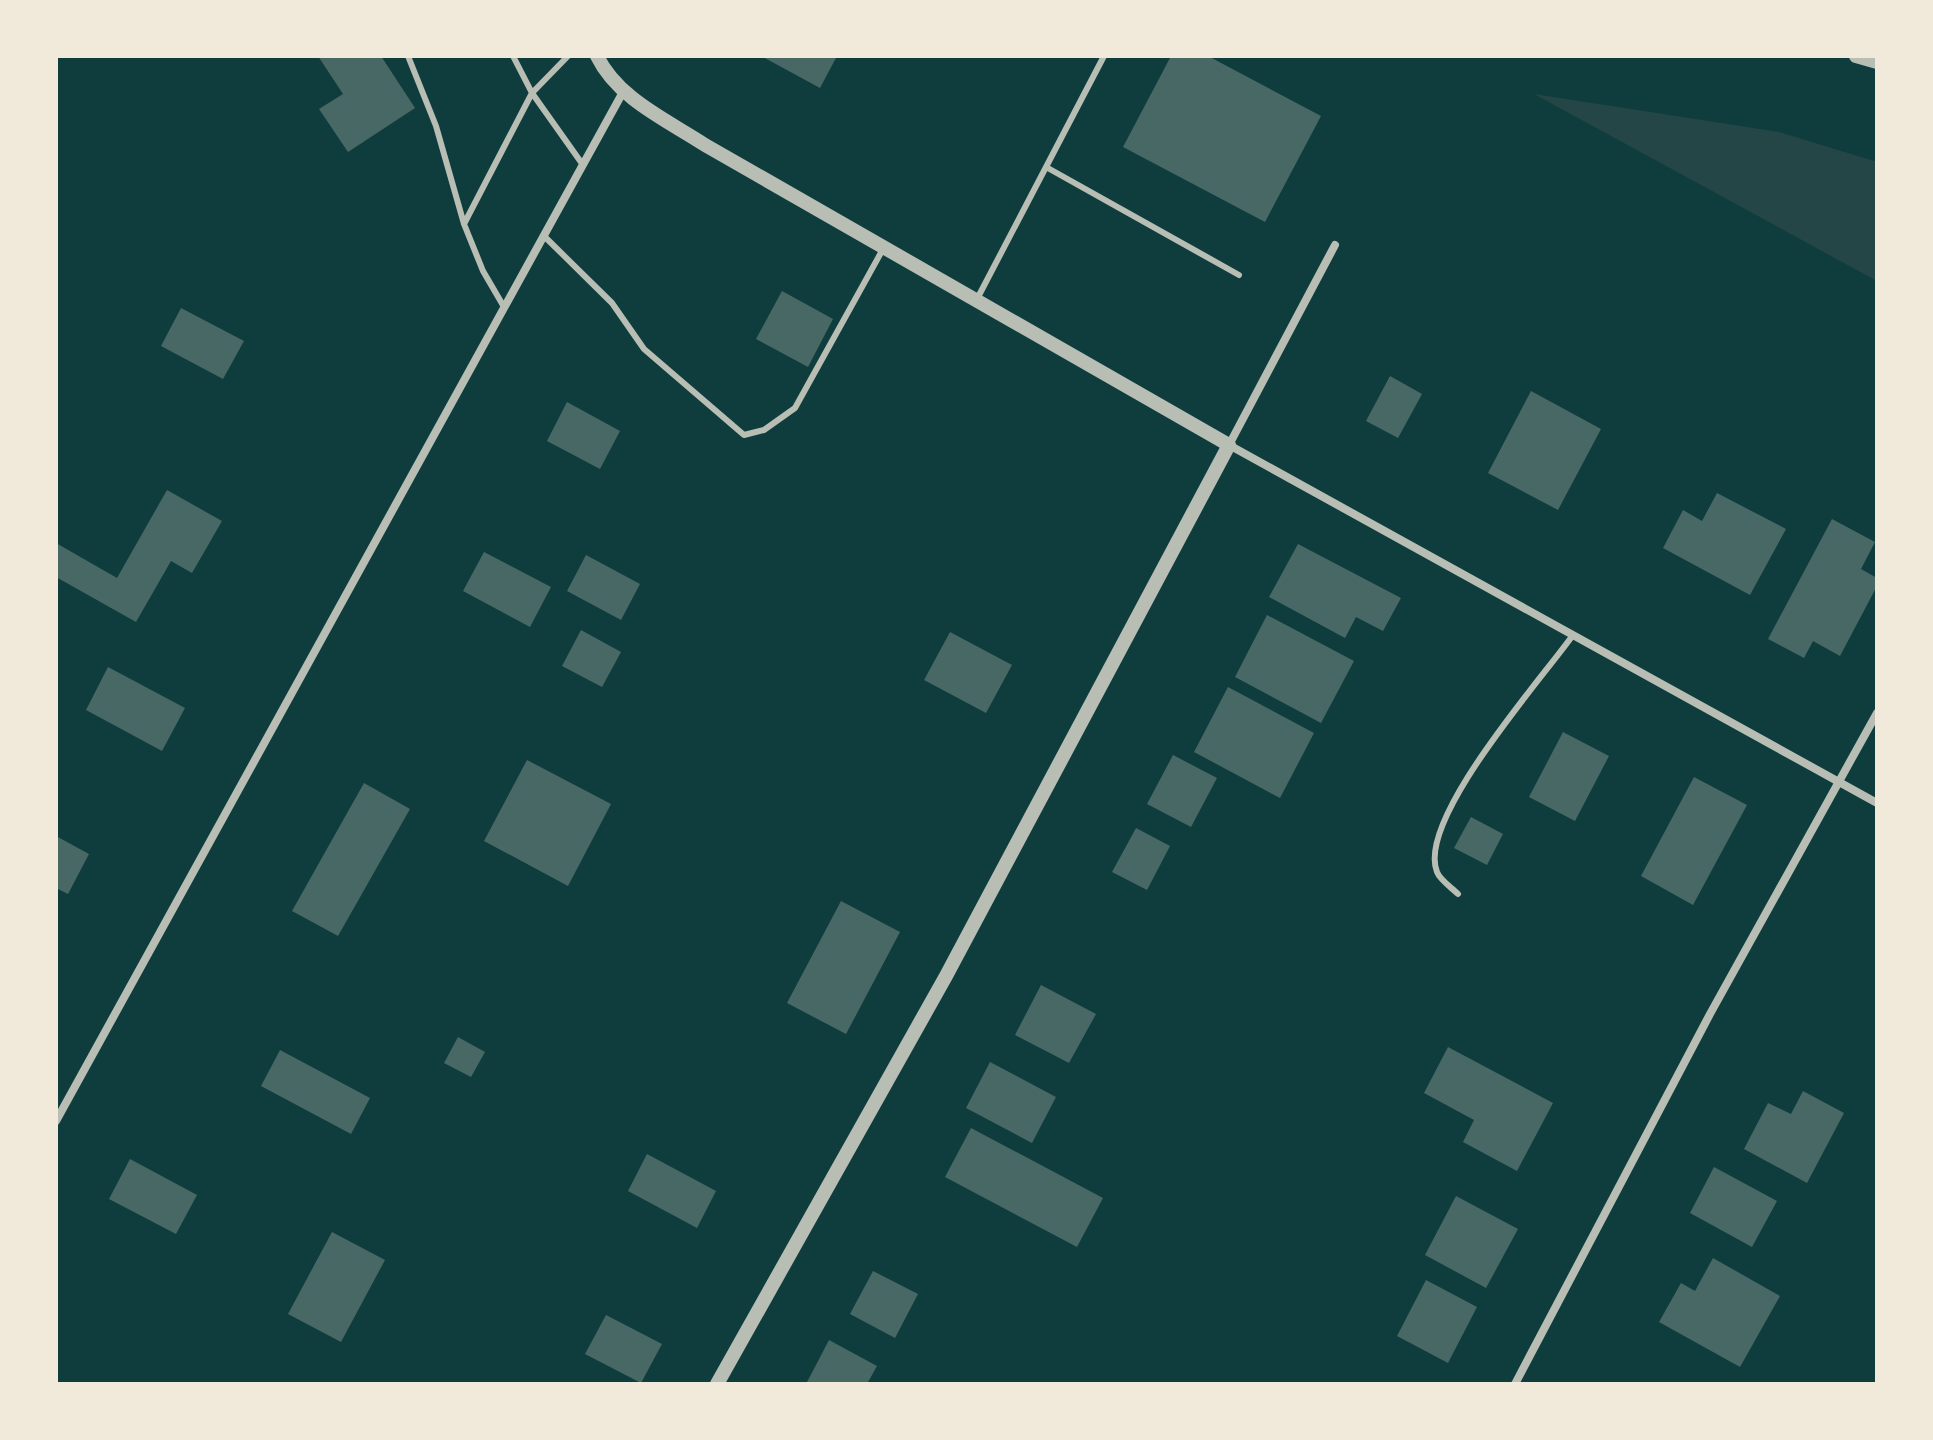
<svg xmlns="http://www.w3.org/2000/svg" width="1933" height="1440" viewBox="0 0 1933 1440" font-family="'Titillium Web',sans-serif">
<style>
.green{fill:#244646}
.building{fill:#486865}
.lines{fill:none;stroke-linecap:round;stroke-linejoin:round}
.service{stroke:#b8beb3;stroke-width:6}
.minor{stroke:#b8beb3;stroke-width:8}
.tertiary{stroke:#b8beb3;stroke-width:14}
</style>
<rect width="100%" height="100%" fill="#0f3d3e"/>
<path class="green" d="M1534,94L1779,132L1877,162V281Z"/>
<path class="building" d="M318,56H381L415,108L348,152L319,109L343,94Z
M761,56H837L820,88Z
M1171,56H1208L1321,116L1265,222L1123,147Z
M782,291L833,319L808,367L756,339Z
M181,308L244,341L223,379L161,346Z
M1390,376L1422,394L1398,438L1366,421Z
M1531,391L1601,429L1558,510L1488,473Z
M567,402L620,431L600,469L547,441Z
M167,490L222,521L192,573L171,561L136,622L56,577V543L117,578Z
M1717,493L1786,529L1750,595L1663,548L1683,510L1702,521Z
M1832,519L1875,542L1861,569L1877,578V586L1840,656L1813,641L1804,658L1768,639Z
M1298,544L1401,598L1383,631L1356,617L1345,638L1269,597Z
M484,552L551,587L530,627L463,591Z
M586,555L640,584L621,620L567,591Z
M1267,615L1354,661L1321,723L1235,677Z
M581,630L621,652L602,687L562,666Z
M950,632L1012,665L986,713L924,680Z
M108,667L185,708L162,751L86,710Z
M1228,687L1314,733L1280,798L1194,752Z
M1563,732L1609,756L1575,821L1529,797Z
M1173,755L1217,778L1191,827L1147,804Z
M527,760L611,804L568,886L484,841Z
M1694,777L1747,805L1693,905L1641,876Z
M364,783L410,809L338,936L292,911Z
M1471,817L1503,834L1487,865L1454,848Z
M1136,828L1170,846L1147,890L1112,872Z
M56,836L89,854L68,894L56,888Z
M841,901L900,932L846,1034L787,1003Z
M1041,985L1096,1014L1069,1063L1015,1035Z
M458,1037L485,1052L471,1077L444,1063Z
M1448,1047L1553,1103L1517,1171L1463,1142L1474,1120L1424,1093Z
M280,1050L370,1098L351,1134L261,1086Z
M990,1062L1056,1097L1032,1143L966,1108Z
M1803,1091L1844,1113L1807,1183L1744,1149L1768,1103L1791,1114Z
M971,1128L1103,1198L1077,1247L945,1177Z
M647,1154L716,1191L697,1228L628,1191Z
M130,1159L197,1195L176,1234L109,1199Z
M1714,1167L1777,1201L1752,1247L1690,1213Z
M1456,1196L1518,1229L1486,1288L1425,1255Z
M332,1232L385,1260L341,1342L288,1314Z
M1713,1258L1780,1296L1740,1367L1659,1322L1681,1283L1695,1291Z
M873,1271L918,1294L895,1338L850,1314Z
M1426,1280L1477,1307L1448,1363L1397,1336Z
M606,1315L662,1344L641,1383L585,1354Z
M829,1340L877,1366L867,1384H806Z"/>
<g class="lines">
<path class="service" d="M408,56L436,126L464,224L483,271L504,307
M513,56L532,93L583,165
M1046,167L1239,275
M464,224L532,93L568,56
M544,236L612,303L644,349L744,435L764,430L795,408L883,249
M976,301L1104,56
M1458,894C1452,888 1440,880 1437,872C1416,820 1541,680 1573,635"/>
<path class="minor" d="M1335,245L1229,445L1877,803
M56,1121L623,92
M1515,1384L1710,1014L1877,713"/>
<path class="tertiary" d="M597,56C618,99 667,120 705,145L1229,445L946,976L717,1384
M1856,56L1877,62"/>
</g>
<rect width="1933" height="1440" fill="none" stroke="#f1e9da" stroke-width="116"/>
</svg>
